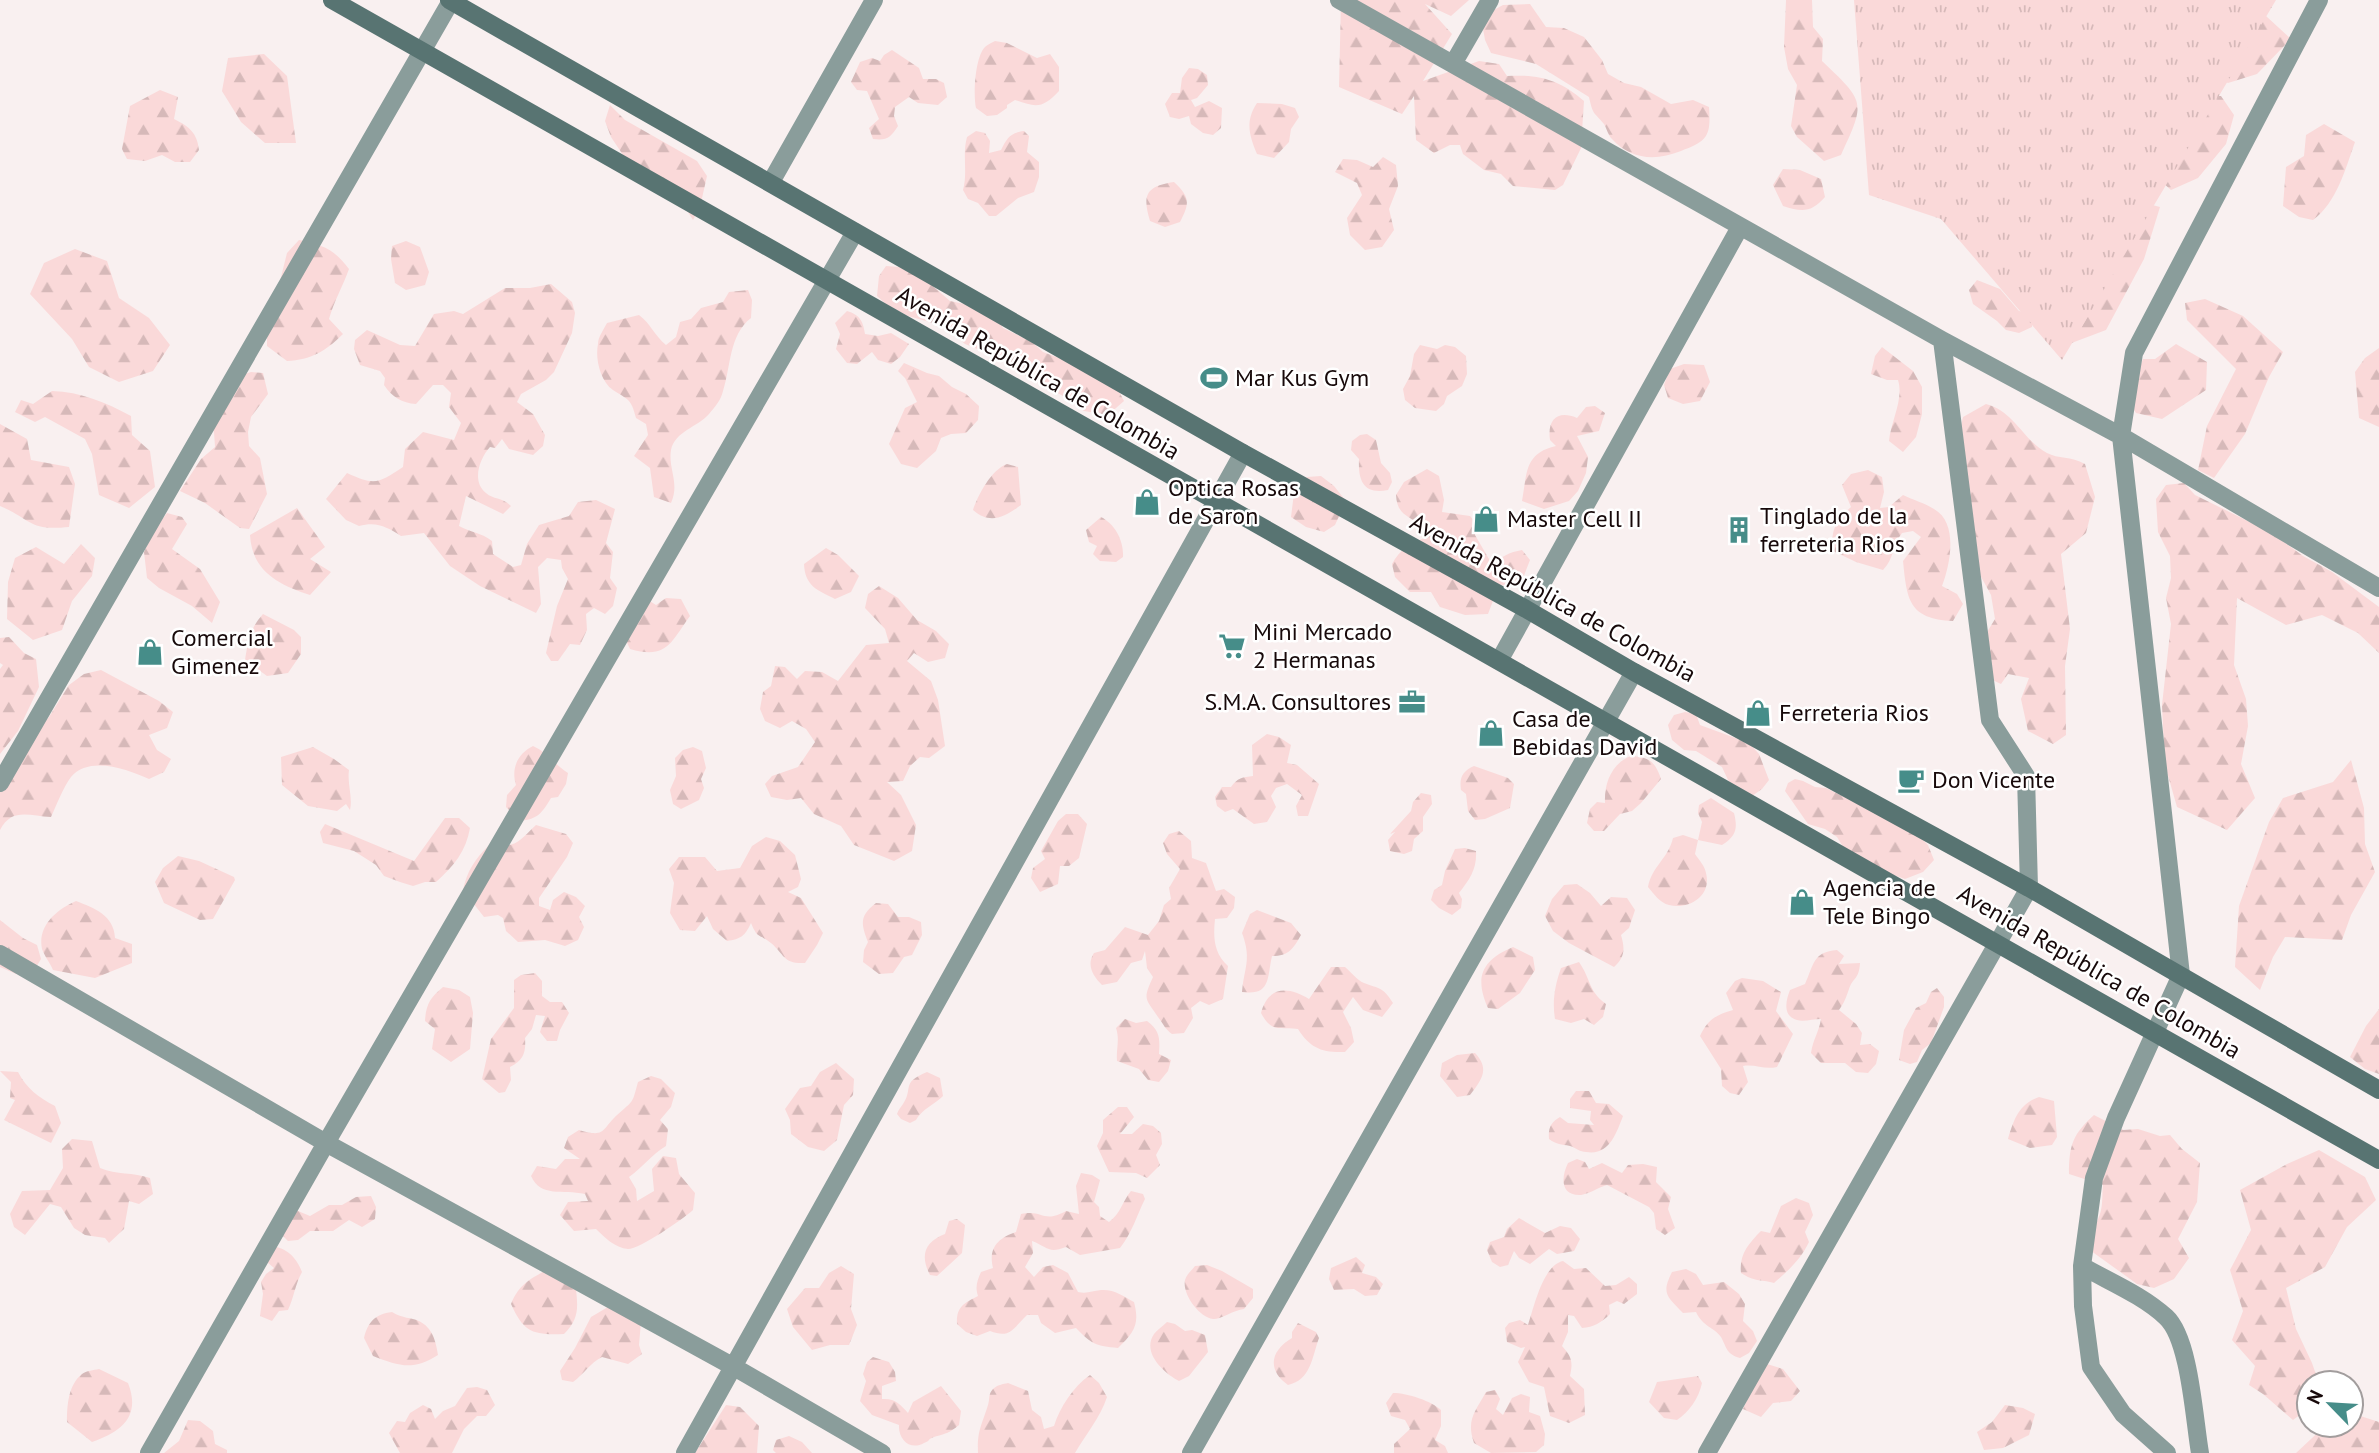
<svg xmlns="http://www.w3.org/2000/svg" width="2379" height="1453" viewBox="0 0 2379 1453" font-family="'PT Sans',sans-serif">
<style>
.forest{fill:url(#forest-firs)}
.park{fill:url(#park-tufts)}
.lines{fill:none;stroke-linecap:round;stroke-linejoin:round}
.street{stroke:#8a9d9b;stroke-width:18}
.secondary{stroke:#587472;stroke-width:18}
.labels{text-anchor:middle;stroke-width:5;stroke-linejoin:round;paint-order:stroke}
.street-label{font-size:24px;fill:#17090a;stroke:#fff}
.poi-label{font-size:24px;fill:#17090a;stroke:#fff;text-anchor:start}
</style>
<defs>
<pattern id="forest-firs" width="22" height="20" patternUnits="userSpaceOnUse" patternTransform="scale(1.75)"><rect width="22" height="20" fill="#fad9d9"/><path d="M5 1l3.5 6h-7zM16 11l3.5 6h-7z" fill="#d6b9b9"/></pattern>
<pattern id="park-tufts" width="24" height="20" patternUnits="userSpaceOnUse" patternTransform="scale(1.75)"><rect width="24" height="20" fill="#fad9d9"/><path d="M3 7l-1-3M5 7V3M7 7l1-3M15 17l-1-3M17 17v-4M19 17l1-3" fill="none" stroke="#d6b9b9"/></pattern>
</defs>
<rect width="100%" height="100%" fill="#f9f0f0"/>
<path class="forest" d="M1341,0H1469L1451,16L1425,4L1452,34L1423,81L1479,61L1499,64L1507,76C1539,74 1560,80 1584,101L1582,132L1584,142L1563,185L1555,190L1513,186L1501,174L1484,170L1463,154L1460,145H1450L1434,153L1416,140L1414,96L1402,114L1339,87Z
M1786,0H1812L1813,27L1823,39L1822,61C1865,102 1866,101 1841,155L1824,161L1797,137L1791,126L1797,85L1788,69L1784,47Z
M1530,4L1546,27L1564,28L1584,37L1602,60L1608,74L1624,83L1641,87L1671,104L1693,100L1709,107C1711,136 1708,141 1681,151C1656,161 1631,160 1612,139C1608,135 1607,129 1604,124C1593,111 1593,115 1589,97L1536,64L1491,53L1485,40L1481,17L1503,5Z
M2266,16L2291,39L2257,74L2228,83L2205,71Z
M995,41L1007,43L1037,58L1050,54L1059,67V91C1043,108 1037,108 1015,100L1007,105V108L997,115L987,116L976,108C973,95 975,57 985,47C987,45 991,43 995,41Z
M892,50L919,68L923,79H936L944,83L947,97L938,105L918,103L909,97L895,107L894,116L898,126C891,137 887,141 873,139L869,128L879,119L867,91L857,90L851,82L860,62L872,58L880,61L884,55Z
M264,54L287,76L296,143H265L241,122L222,91L228,58Z
M1189,68L1198,69L1207,75L1208,85L1197,98L1191,100L1195,107L1209,101L1222,108L1221,128L1213,135L1203,133L1191,124L1189,116L1179,119L1170,117L1165,104L1172,93H1180L1182,78Z
M160,90L178,97L174,119C190,127 197,133 199,150L190,162H175L162,155L145,161L127,159L122,149L130,106Z
M2203,96H2221L2234,115L2226,144L2198,178L2171,190L2136,159Z
M1257,103L1282,104L1295,108L1299,117L1291,129L1289,142L1274,158L1257,154C1249,135 1245,121 1257,103Z
M610,105L625,120L697,161L707,176L700,207L693,220L684,206L631,167L611,137L605,121Z
M2324,124L2355,142C2345,170 2337,202 2313,220L2299,217L2283,206L2286,167L2304,156L2306,135Z
M976,131L985,133L990,141L989,153L1001,150C1007,138 1010,133 1024,131L1029,136L1027,152L1039,162V177L1034,192L1018,198L996,216H989L978,203L968,199L963,190C968,172 962,155 967,137Z
M1383,157L1396,165L1398,186L1389,209L1394,230L1382,247L1365,250L1350,235L1347,218L1362,195L1357,183L1335,172L1343,159L1357,160L1373,167Z
M1783,169L1800,170L1821,179L1825,197C1811,213 1802,212 1783,206L1773,185Z
M1174,182C1190,197 1190,203 1180,222L1165,227L1150,221C1142,195 1146,186 1174,182Z
M2141,202L2160,207L2144,259L2106,330L2069,344Z
M299,240C323,245 334,249 349,269C343,286 334,301 329,319L343,334C326,351 311,360 287,361L267,346V333L287,253Z
M406,241L420,247L429,272L425,285L406,290L395,283L391,259L392,246Z
M75,249L107,261L119,298L149,318L170,345L153,371L119,382L89,367L72,339L30,294L44,263Z
M886,266L899,267L928,282L950,301L993,310L1003,328L1032,342L1043,352L1112,378L1124,401L1108,415L1084,411L1065,397L1029,378L1005,360L965,344L944,326L908,316L887,305L877,296L879,276Z
M1977,280L2000,289L2019,311L2033,314L2032,327L2019,333L2006,330L1997,321L1973,304L1969,290Z
M551,284L572,302L575,313L572,333L554,372L546,380L521,394L517,402L533,414L545,435L543,446L533,455L509,449L502,439L495,448L490,447C480,458 471,481 486,493C494,500 502,497 511,506L503,514L466,496L459,526C472,533 480,532 492,541L493,554L513,567L521,565L527,544L539,525L569,516L578,502L596,500L615,509L606,543L613,552L610,578L617,588L613,606L605,614L594,608L586,614L587,630L580,645L570,644L558,661H551L546,653L557,606L568,579L562,568L561,560L547,558L538,567L541,604L536,613L480,586L450,566L424,533L401,536C387,527 377,521 359,526L346,520L326,499L347,473C375,486 379,483 403,467L405,449L423,432L454,440L461,423L449,407L451,393L443,385H433L416,404C402,403 392,397 384,385L385,378L380,371L360,365L354,349L355,340L367,330L400,345L415,346L434,314L454,311L463,314L505,288H530Z
M748,290L752,300L751,318C729,335 731,366 723,391C721,400 715,407 709,414C698,427 675,431 671,450C668,469 680,483 671,503L654,497L650,468L634,456L648,435L646,424L636,418C631,398 628,400 613,390C600,381 595,358 598,344C598,337 604,329 607,323L639,315C651,324 654,335 666,345L676,337L680,322L691,319L701,308L723,302L729,292Z
M2205,299L2243,316L2283,352L2269,377L2245,434L2214,478L2198,470L2207,426L2236,369L2187,320L2185,303Z
M847,311C860,315 863,321 865,334L878,336L891,333L909,344L900,357L891,364L878,360L872,352L857,364L847,363L836,349L840,334L835,323Z
M2176,344L2207,362L2206,390L2162,419L2136,413L2127,399L2143,359H2155Z
M1420,345L1437,349L1445,345L1455,347L1466,356L1467,374L1462,386L1447,396L1444,404L1436,411L1415,408L1405,400L1403,389L1410,376L1414,354Z
M1882,347L1913,371L1922,387V414L1916,437L1903,452L1889,441C1891,421 1904,399 1898,380H1887L1871,374L1875,356Z
M2379,348V427L2359,418L2355,372L2365,358Z
M904,363L927,373L939,376L952,387L966,394L979,406L978,420L966,433L951,434L941,438L936,451L917,468L901,464L889,444L905,408L917,402L905,378L898,371Z
M1684,364L1704,365L1710,382L1700,401L1683,404L1668,398L1664,385L1670,369Z
M251,372L263,373L268,394L251,417L248,432L249,446L260,458L267,494L249,529L240,528L205,503L180,491L201,459L215,447L214,432L206,416L226,380Z
M52,391C81,392 105,402 131,416L132,435L150,451L155,487L129,508L99,495L92,454L85,439L45,417L35,422L15,412L21,400L33,404Z
M1986,404C2014,411 2023,440 2047,453C2058,459 2071,456 2085,464L2095,497L2086,533L2061,554L2070,629L2065,666L2066,735L2053,744L2028,731L2021,699L2029,678L2008,674L2001,684L1982,675L1978,647L1995,619L1991,595L1979,573L1955,453L1963,417Z
M1595,406L1605,413L1599,431L1577,436L1588,457L1586,473L1578,491L1569,501L1544,509L1522,501C1527,474 1524,453 1556,446L1550,440C1547,419 1558,410 1577,418L1586,407Z
M0,424L27,439L31,460L69,467L75,484L69,527C28,531 33,520 0,506Z
M1367,434L1376,440L1381,463L1390,473L1392,482L1388,490C1363,495 1358,480 1359,459L1351,450L1352,441L1360,435Z
M1007,464L1018,467L1021,505C1005,517 990,525 973,510C978,495 991,470 1007,464Z
M1427,469L1439,476L1444,500L1442,512L1470,516L1476,523L1475,535L1493,566C1499,557 1510,552 1522,550L1530,560L1520,586L1499,585L1488,614L1465,615L1440,607L1431,592H1410L1395,577L1392,564C1400,549 1411,542 1428,537C1426,533 1425,529 1422,526C1410,516 1397,516 1396,495L1404,482Z
M1868,470L1882,477L1884,492L1880,508L1889,507L1903,495C1913,500 1925,503 1934,509C1959,523 1950,565 1942,586L1957,594L1963,604L1953,621C1908,619 1907,599 1903,561L1921,537L1913,531L1902,533C1892,546 1894,559 1883,570L1856,562L1833,551C1830,531 1836,520 1851,507L1842,485L1851,474Z
M1321,476L1334,486L1346,501L1335,525L1324,532L1306,527L1291,517L1294,493L1307,477Z
M2184,483L2195,495L2272,533L2303,556L2332,572L2379,607V653L2358,633L2322,615L2286,625L2237,598L2234,665L2246,699L2248,726L2241,764L2255,798L2227,830L2177,807L2165,765L2162,705L2171,624L2166,598L2171,578L2170,556L2158,532L2156,499L2166,485Z
M297,508L325,547L310,559L331,572L310,595C280,585 252,572 250,535Z
M167,513L182,517L187,524L172,549L200,569L220,602L212,623L192,606L159,588L147,578L144,552L155,529Z
M1101,517C1115,524 1124,541 1123,557L1116,562L1100,561L1093,554L1097,546L1089,542L1086,530Z
M81,544L95,558L92,576L72,601L62,630L33,640L7,619L8,582L15,558L36,547L64,564Z
M826,548L838,555L859,576L851,592L835,599C817,590 805,586 804,564Z
M879,586L898,598L917,620L936,631L949,644L945,658L928,662L914,653L907,661L931,681L938,700L945,746L929,758L920,757L910,766L903,781L887,782L901,795L916,825L912,851L894,861L854,845L841,826L814,814L801,798L787,800L771,797L765,784L772,776L798,767L815,742L806,729L792,721L780,728L765,721L760,709L763,692L771,686L775,666L785,667L797,679L805,671L822,672L838,681L866,645L889,643L885,629L865,608L868,594Z
M645,598L656,605L666,598L681,599L690,616C671,642 667,660 630,649L623,634Z
M263,614L294,630L301,637V654L288,673L267,676L245,660C248,642 250,628 263,614Z
M9,637L24,653L36,659L39,687L18,731L0,754V669L3,665L0,663V638Z
M101,670L159,701L173,712L167,728L149,735L157,750L171,759L164,772L149,779C128,770 90,755 71,777C63,788 57,804 51,817C29,816 12,807 0,830V774L49,717L69,685L84,674Z
M1685,712L1696,714L1700,725L1749,743L1759,754L1769,780L1762,789L1752,796L1737,791L1728,780L1722,767L1696,751L1684,750L1672,740L1668,725L1674,715Z
M1267,734L1279,737L1291,745L1287,763L1297,765L1319,784L1308,816H1298L1296,806L1302,795L1287,784L1276,788L1271,796L1276,807L1267,822L1254,824L1233,809L1225,812L1217,806L1215,797L1222,787H1231C1237,778 1243,777 1253,776L1252,745Z
M533,746C547,752 555,765 568,773L566,784L558,797L551,798C542,813 538,819 520,821L506,807L507,795L516,785C511,769 517,754 533,746Z
M313,747L334,759L349,770C347,784 353,797 350,810L346,804L337,811L308,806L282,785L281,757Z
M693,747L702,751L706,768L701,779L704,788L699,800L681,809L673,804L670,790L676,776L675,758L683,750Z
M1631,756C1649,757 1655,761 1661,779L1641,803L1632,811L1620,814L1604,831H1594L1587,823L1590,809L1597,802L1605,803C1604,783 1612,763 1631,756Z
M2351,760L2364,808L2365,844L2375,872L2351,915L2342,940L2285,937L2273,957L2260,990L2235,967L2239,906L2269,822L2283,798L2333,782Z
M1474,766L1508,778L1514,784L1510,808L1485,819L1475,820L1468,811L1466,794L1461,790C1459,777 1463,771 1474,766Z
M1795,779L1803,781L1815,787L1826,788L1875,812L1920,837L1928,845L1934,860L1923,872L1905,879L1885,872L1845,850L1837,837L1825,829L1808,824L1785,791L1788,783Z
M1421,793L1431,795L1432,804L1423,817V831L1414,839L1412,851L1404,854L1390,851L1388,840L1395,832L1390,834L1411,811L1413,802Z
M1711,798L1734,813C1738,829 1736,836 1722,845L1698,840L1695,854C1699,860 1705,866 1706,873C1712,896 1689,910 1669,905C1660,903 1654,894 1648,887C1652,866 1668,859 1673,838L1683,835L1698,840L1702,822L1698,813L1699,805Z
M1066,814H1078L1087,824L1079,858L1069,866H1060L1058,884L1040,892L1031,878L1033,868L1045,859L1041,851L1058,821Z
M445,818H459L470,828C466,851 454,866 436,882H425L413,886L400,882L384,876L376,865L354,851L323,843L320,832L325,824L414,861Z
M536,825L566,834L573,843L567,857L539,898V906L550,910L553,900L564,892L576,897L585,906L579,917L584,927L578,940L565,946L545,940L518,942L506,931L503,918L498,915L484,917L463,890C467,871 475,859 489,845C516,848 517,843 536,825Z
M1179,831L1191,841L1192,858L1206,863L1216,891L1224,889L1235,897L1234,908L1227,918L1215,919C1213,938 1214,953 1228,966L1223,999L1209,1005L1200,1001L1191,1008L1193,1018L1184,1033L1172,1034C1165,1029 1164,1025 1158,1017C1146,998 1142,1001 1153,977L1147,968L1145,951L1142,960L1131,963L1117,982L1102,985C1093,976 1086,965 1094,953L1105,950L1125,927L1148,935L1159,921L1164,905L1171,899L1169,888L1180,869L1167,854L1163,843L1169,834Z
M766,837L780,841L795,855L801,879L798,887L788,892L801,898L823,933L817,945L805,963C783,964 785,955 771,943C759,933 758,940 751,923C745,936 741,939 727,941L713,929L707,916L695,931L680,930L670,913L674,883L669,869L679,857H705L717,871L740,868L752,846Z
M1465,848L1476,851C1477,869 1470,879 1459,893L1462,899L1461,908L1452,915L1439,908L1431,900L1434,890L1442,885L1445,871L1455,849Z
M178,856L199,861L234,877L235,880L213,919L200,920L164,903L155,882L163,868Z
M1577,884L1590,893L1601,906L1611,897L1627,898L1635,910L1629,928L1621,935C1625,949 1625,957 1614,967L1569,943L1553,931L1545,916L1552,899L1564,885Z
M76,901C94,908 114,915 115,938L132,944V963L95,978L53,970C50,963 44,955 42,949C37,925 58,909 76,901Z
M876,903L888,904L898,917H909L921,922L922,935L912,955L904,957L893,973L879,974L863,962L864,950L868,942C861,924 859,916 876,903Z
M1257,910L1291,923L1301,935C1293,949 1289,956 1272,956C1267,978 1271,996 1242,992C1244,967 1252,960 1242,933L1250,914Z
M0,920L23,938L37,945L41,959L32,974H16L0,967Z
M1513,947L1533,957L1535,970L1520,993L1498,1009L1488,1008C1474,977 1482,960 1513,947Z
M1837,950L1844,956L1839,964L1860,963C1859,980 1853,977 1849,989C1846,998 1844,1003 1839,1010L1856,1024L1862,1033L1860,1045L1870,1044L1879,1051L1876,1064L1868,1073L1856,1072L1845,1063H1821L1811,1053C1813,1039 1819,1032 1821,1019C1814,1019 1803,1022 1797,1020C1782,1016 1786,1000 1790,990L1805,984C1814,964 1813,952 1837,950Z
M1579,962C1591,979 1588,991 1606,1004L1603,1017L1594,1025L1584,1019L1571,1023L1555,1019C1552,1001 1555,985 1561,968Z
M1331,967H1345C1351,972 1357,980 1364,983C1380,989 1383,987 1393,1003L1382,1017L1363,1010L1353,997L1343,1012L1351,1028L1354,1042L1345,1052C1322,1053 1310,1048 1298,1029C1278,1027 1272,1033 1261,1013C1268,986 1288,986 1309,999Z
M535,973L542,981V996L550,1002H562L569,1013L560,1030L557,1041H547L540,1032L545,1016L536,1015L532,1029L525,1038C526,1052 524,1060 510,1067L511,1080L505,1092L499,1093L482,1079L491,1039L514,1008V980L521,975Z
M1742,978L1763,981L1781,992L1776,1011L1793,1034L1777,1067C1764,1070 1756,1064 1743,1066L1748,1082L1739,1095L1730,1093L1722,1086L1721,1069L1700,1036C1708,1019 1716,1015 1733,1010L1726,993L1735,981Z
M443,987L459,990L470,997L473,1013L470,1049L451,1062L432,1049L435,1029L425,1021C426,1004 430,998 443,987Z
M1937,988L1944,997V1007L1931,1043L1922,1050L1917,1062L1910,1064L1899,1060L1904,1030L1916,1008L1926,1003L1931,992Z
M2379,1009V1074L2365,1069L2350,1057L2366,1026Z
M1125,1019L1136,1023L1147,1021C1160,1031 1160,1038 1159,1054L1171,1060L1168,1071L1159,1082L1148,1080L1139,1069L1117,1061C1116,1048 1120,1040 1116,1028Z
M1475,1053C1490,1069 1482,1079 1470,1095L1457,1097L1440,1076L1442,1063L1457,1055Z
M836,1063L854,1079L853,1095L844,1105L837,1140L824,1151L808,1147L791,1134L790,1120L785,1109L800,1088L811,1086L820,1072Z
M0,1071L18,1072C27,1089 38,1097 55,1106L61,1123L51,1143L4,1120L15,1100L10,1098L11,1082Z
M927,1072L940,1078L943,1096C935,1104 921,1110 916,1120L910,1123L901,1119L897,1114C898,1110 901,1107 903,1104C914,1088 900,1083 927,1072Z
M651,1076L661,1079L675,1093L671,1107L660,1120L668,1129L666,1146C651,1155 643,1167 629,1177L636,1189L637,1201L654,1191L652,1169L663,1156L676,1158L679,1174L695,1193L693,1210C683,1219 640,1249 628,1249C615,1248 604,1237 596,1229L574,1231L560,1215L568,1202L588,1201L585,1194C562,1189 541,1198 531,1176L537,1166L556,1169L565,1159H580L564,1148L568,1137L579,1130C606,1138 601,1130 617,1115C634,1100 632,1104 638,1082Z
M1576,1091H1589L1596,1103L1609,1104L1623,1116C1616,1134 1609,1156 1586,1152C1580,1152 1576,1148 1570,1146C1561,1144 1557,1145 1549,1139C1548,1128 1551,1122 1560,1117L1568,1123L1594,1125L1590,1120L1591,1111L1570,1108V1099Z
M2039,1097L2054,1101L2057,1137L2052,1145L2030,1148L2008,1139C2014,1119 2019,1104 2039,1097Z
M1118,1107H1127L1134,1117L1120,1134H1132L1143,1124L1153,1126L1161,1133L1162,1144L1156,1155L1160,1165L1147,1178L1136,1173L1109,1172L1097,1146L1103,1133V1120Z
M2094,1115L2123,1130L2138,1129L2160,1136L2170,1135L2182,1149L2200,1163L2197,1202L2178,1239L2189,1258L2174,1279L2154,1288L2137,1284L2087,1248C2089,1235 2096,1226 2100,1214C2103,1205 2102,1194 2103,1185L2069,1174C2069,1145 2073,1134 2094,1115Z
M72,1139L92,1141L100,1168C117,1175 133,1172 150,1178L153,1194L139,1204L129,1201L124,1229L109,1243L105,1238L85,1235L74,1228L61,1207L50,1204L25,1235L14,1227L10,1214L22,1191L50,1190L63,1168L62,1149Z
M2319,1150L2365,1177L2376,1200L2347,1227L2325,1267L2286,1288L2296,1329L2312,1363L2319,1383H2309V1408L2293,1420L2263,1394L2249,1385L2255,1366L2232,1340L2243,1311L2230,1270L2251,1230L2240,1190L2287,1164Z
M1577,1159L1585,1162L1589,1169L1602,1163L1622,1173L1628,1165L1643,1164L1657,1167L1656,1182L1671,1197L1668,1209L1675,1228L1665,1235L1656,1229L1654,1213L1649,1207L1607,1185C1599,1187 1589,1194 1581,1195C1560,1196 1561,1177 1568,1163Z
M1081,1173L1092,1175L1100,1180L1094,1202L1099,1207L1100,1216L1109,1222C1121,1213 1122,1202 1131,1191L1143,1194L1145,1199C1137,1215 1132,1233 1120,1248L1080,1255L1066,1247C1048,1254 1048,1247 1032,1241L1033,1253L1025,1267L1034,1277L1043,1267L1053,1265L1068,1273L1078,1292C1087,1294 1092,1291 1101,1290C1114,1289 1123,1296 1134,1302C1140,1325 1134,1332 1118,1348C1096,1346 1091,1344 1076,1328L1055,1333L1041,1323L1038,1315H1027C1013,1328 1011,1339 990,1331L977,1336L966,1332L957,1324C956,1307 964,1303 978,1296C975,1287 977,1281 981,1272L993,1268C988,1248 998,1238 1016,1232L1021,1214C1043,1209 1043,1224 1066,1211L1079,1214L1076,1186Z
M371,1196L376,1207L375,1219L362,1227L349,1220L333,1231H310L298,1240L288,1241L277,1230L286,1214L298,1211L310,1216L329,1205H342L356,1197Z
M1796,1198L1809,1203L1813,1215L1805,1232L1809,1242C1801,1259 1788,1271 1774,1283C1759,1279 1755,1282 1741,1273C1739,1255 1748,1244 1761,1231L1770,1233L1781,1206Z
M1519,1218L1545,1233L1560,1226L1571,1228L1580,1239L1574,1251L1557,1254L1549,1249L1530,1264L1519,1258L1514,1251L1508,1265L1500,1267L1492,1262L1487,1250L1490,1242L1504,1237L1507,1229Z
M957,1219L965,1225L962,1253L937,1276L930,1275C920,1256 924,1242 945,1234L949,1221Z
M267,1246C285,1246 296,1256 302,1272C295,1285 294,1297 288,1310L279,1311L272,1321L260,1316L263,1294L261,1282L266,1274L274,1268L267,1262Z
M1356,1257L1365,1265L1362,1273L1376,1277L1383,1284L1377,1295L1365,1296L1354,1289L1334,1290L1329,1279L1331,1268Z
M1563,1261L1574,1269L1586,1268L1605,1286L1616,1285L1629,1277L1637,1284V1294L1624,1304L1617,1301L1609,1305L1610,1314C1601,1323 1594,1327 1582,1328L1574,1316L1568,1315V1332L1562,1346C1572,1357 1573,1362 1570,1376L1584,1389L1585,1415L1569,1423L1550,1416L1544,1387L1529,1382L1518,1362L1525,1347L1521,1348L1507,1342L1505,1328L1509,1323L1520,1320L1528,1325C1534,1307 1543,1265 1563,1261Z
M1207,1265L1222,1271L1253,1289V1298L1244,1309C1234,1310 1219,1320 1213,1319C1199,1317 1182,1294 1185,1280C1187,1274 1191,1271 1195,1266Z
M841,1266L854,1274L851,1309L857,1325L849,1345H830L812,1350L793,1327L787,1309L805,1288H819L829,1273Z
M549,1269L576,1289C578,1308 579,1319 564,1334C533,1335 524,1333 511,1304C519,1284 531,1278 549,1269Z
M1686,1269L1696,1274L1703,1285L1724,1282L1739,1294L1745,1304L1743,1321L1753,1331L1757,1341L1749,1353L1740,1358C1726,1354 1727,1348 1721,1337C1714,1327 1703,1327 1696,1312L1683,1313C1667,1296 1661,1294 1672,1272Z
M613,1304L641,1322L639,1345L642,1354L628,1364L602,1357C590,1363 584,1374 573,1382L562,1380L560,1371L575,1348L591,1317Z
M392,1312C403,1319 411,1317 419,1321C433,1328 436,1342 438,1355C413,1371 399,1366 373,1356L364,1338C368,1322 375,1314 392,1312Z
M1167,1322L1175,1324L1185,1331L1192,1330L1205,1335L1208,1352L1189,1376L1179,1381C1165,1374 1141,1353 1154,1334C1157,1330 1163,1326 1167,1322Z
M1298,1323L1316,1332L1319,1338C1312,1357 1311,1380 1288,1385C1267,1370 1270,1351 1292,1338V1332Z
M873,1357L889,1362L895,1372L896,1381L882,1386V1399C895,1398 900,1404 908,1413L913,1402L941,1386L961,1411L959,1425C948,1434 947,1433 934,1437C926,1440 932,1440 924,1443C910,1451 898,1439 899,1425L872,1415L860,1401L866,1381L863,1374L867,1362Z
M1767,1364L1783,1369L1800,1391L1791,1401L1773,1403L1761,1417L1743,1409L1753,1387Z
M99,1369L128,1383C141,1416 122,1432 92,1442L67,1422C67,1406 68,1385 82,1374C86,1371 94,1370 99,1369Z
M1090,1375L1099,1383L1107,1397C1100,1418 1086,1434 1075,1453H978C977,1430 982,1425 988,1405C990,1399 988,1394 993,1389C997,1385 1003,1384 1008,1383L1028,1391L1032,1410L1041,1417L1044,1429L1054,1426C1060,1407 1073,1387 1090,1375Z
M1698,1376L1702,1383C1699,1398 1689,1412 1677,1420L1664,1418L1649,1402L1657,1382Z
M477,1387L487,1390L495,1405L486,1416H477L464,1429L452,1453H400L389,1433L397,1421L405,1422L410,1413L423,1405L431,1409L435,1419L443,1411L455,1406L467,1388Z
M1495,1390L1500,1399L1496,1409L1503,1415L1512,1398L1521,1394L1530,1397L1529,1412L1540,1416L1545,1434L1544,1445L1536,1452L1491,1453L1474,1443C1466,1420 1475,1412 1486,1392Z
M1393,1393C1408,1393 1431,1401 1441,1410V1426L1435,1440L1445,1446L1448,1453H1394V1444L1410,1429L1405,1420L1391,1416L1386,1403Z
M726,1405L740,1407L759,1426L757,1453H695Z
M2005,1405L2023,1408L2035,1414L2029,1435L2003,1448L1984,1450L1977,1432L1992,1422Z
M2351,1413L2379,1422V1453H2296L2326,1425H2351Z
M188,1420L200,1421L213,1431L215,1444L227,1450V1453H164L179,1441Z
M789,1436L802,1442L812,1453H776L773,1450L776,1440Z"/>
<path class="park" d="M1854,0H2276L2062,360L1941,219L1869,195Z"/>
<g class="lines">
<path class="street" d="M1339,0L1942,340L2121,436L2379,588
M1453,64L1490,0
M771,182L874,0
M1499,661L1740,227
M0,783L451,1
M0,954L326,1143L734,1367L882,1453
M2082,1266C2110,1282 2142,1295 2166,1317C2190,1339 2194,1419 2200,1453
M149,1453L326,1143L855,232
M685,1453L1243,453
M1191,1453L1634,672
M1707,1453L2029,888L2026,776L1990,720L1942,340
M2167,1453L2123,1414L2091,1367L2083,1306L2082,1266L2094,1178L2116,1118L2181,975L2121,436L2134,353L2319,0"/>
<path class="secondary" d="M332,0L2379,1160
M449,0L1243,453L1526,609L1634,672L2029,888L2379,1090"/>
</g>
<defs>
<symbol id="stadium-bare" viewBox="-9 -9 18 18"><path d="M0-5a6.5 5 0 1 0 0 10a6.5 5 0 1 0 0-10ZM-3.5-1.8h7v3.6h-7Z" fill="#468d89" stroke="#fff" stroke-width="2.5" paint-order="stroke"/></symbol>
<symbol id="shop-bare" viewBox="-9 -9 18 18"><path d="M-5-2.5h2.3a2.7 3.5 0 0 1 5.4 0H5L5.5 6h-11ZM-1.5-2.5h3a1.5 2.3 0 0 0-3 0Z" fill="#468d89" stroke="#fff" stroke-width="2.5" paint-order="stroke"/></symbol>
<symbol id="building-bare" viewBox="-9 -9 18 18"><path d="M-4-6H4V6H1V3H-1V6H-4ZM-2.5-4.3h1.7v1.8h-1.7ZM.8-4.3h1.7v1.8H.8ZM-2.5-1h1.7V.8h-1.7ZM.8-1h1.7V.8H.8Z" fill="#468d89" stroke="#fff" stroke-width="2.5" paint-order="stroke"/></symbol>
<symbol id="supermarket-bare" viewBox="-9 -9 18 18"><path d="M-6-5.5h2.5l.6 2H6L4.5 2H-2.5L-4.4-4H-6ZM-1.5 3.2a1.3 1.3 0 1 0 .1 0ZM3 3.2a1.3 1.3 0 1 0 .1 0Z" fill="#468d89" stroke="#fff" stroke-width="2.5" paint-order="stroke"/></symbol>
<symbol id="office-bare" viewBox="-9 -9 18 18"><path d="M-6-3h4V-5.5h4V-3h4V5H-6ZM-1-4.5V-3h2v-1.5ZM-6 0V1H6V0Z" fill="#468d89" stroke="#fff" stroke-width="2.5" paint-order="stroke"/></symbol>
<symbol id="cafe-bare" viewBox="-9 -9 18 18"><path d="M-5.5-4.5H6V0H3Q3 3.5 0 3.5H-2.5Q-5.5 3.5-5.5 0ZM3-3.2v2h1.7v-2ZM-6 4.5H4V6H-6Z" fill="#468d89" stroke="#fff" stroke-width="2.5" paint-order="stroke"/></symbol>
</defs>
<g fill-rule="evenodd">
<use href="#stadium-bare" x="1195" y="359" width="38" height="38"/>
<use href="#shop-bare" x="1128" y="483" width="38" height="38"/>
<use href="#shop-bare" x="1467" y="500" width="38" height="38"/>
<use href="#building-bare" x="1720" y="511" width="38" height="38"/>
<use href="#supermarket-bare" x="1213" y="627" width="38" height="38"/>
<use href="#shop-bare" x="131" y="633" width="38" height="38"/>
<use href="#office-bare" x="1393" y="683" width="38" height="38"/>
<use href="#shop-bare" x="1739" y="694" width="38" height="38"/>
<use href="#shop-bare" x="1472" y="714" width="38" height="38"/>
<use href="#cafe-bare" x="1892" y="761" width="38" height="38"/>
<use href="#shop-bare" x="1783" y="883" width="38" height="38"/>
</g>
<g class="labels">
<g class="street-label">
<text transform="translate(1038 373) rotate(30)" y="8">Avenida República de Colombia</text>
<text transform="translate(1553 598) rotate(29)" y="8">Avenida República de Colombia</text>
<text transform="translate(2099 972) rotate(30)" y="8">Avenida República de Colombia</text>
</g>
<g class="poi-label">
<text x="1235" y="386">Mar Kus Gym</text>
<text x="1168" y="496">Optica Rosas<tspan x="1168" dy="28">de Saron</tspan></text>
<text x="1760" y="524">Tinglado de la<tspan x="1760" dy="28">ferreteria Rios</tspan></text>
<text x="1507" y="527">Master Cell II</text>
<text x="1253" y="640">Mini Mercado<tspan x="1253" dy="28">2 Hermanas</tspan></text>
<text x="171" y="646">Comercial<tspan x="171" dy="28">Gimenez</tspan></text>
<text x="1391" y="710" text-anchor="end">S.M.A. Consultores</text>
<text x="1779" y="721">Ferreteria Rios</text>
<text x="1512" y="727">Casa de<tspan x="1512" dy="28">Bebidas David</tspan></text>
<text x="1932" y="788">Don Vicente</text>
<text x="1823" y="896">Agencia de<tspan x="1823" dy="28">Tele Bingo</tspan></text>
</g>
</g>
<g transform="translate(2330 1404) rotate(295)"><circle r="33" fill="#ffffff" stroke="#a29d9d" stroke-width="2"/>
<path d="M0-5L12 26L0 18L-12 26Z" fill="#468d89"/>
<text y="-10" font-size="19" font-weight="bold" text-anchor="middle" fill="#17090a">N</text>
</g>
</svg>
